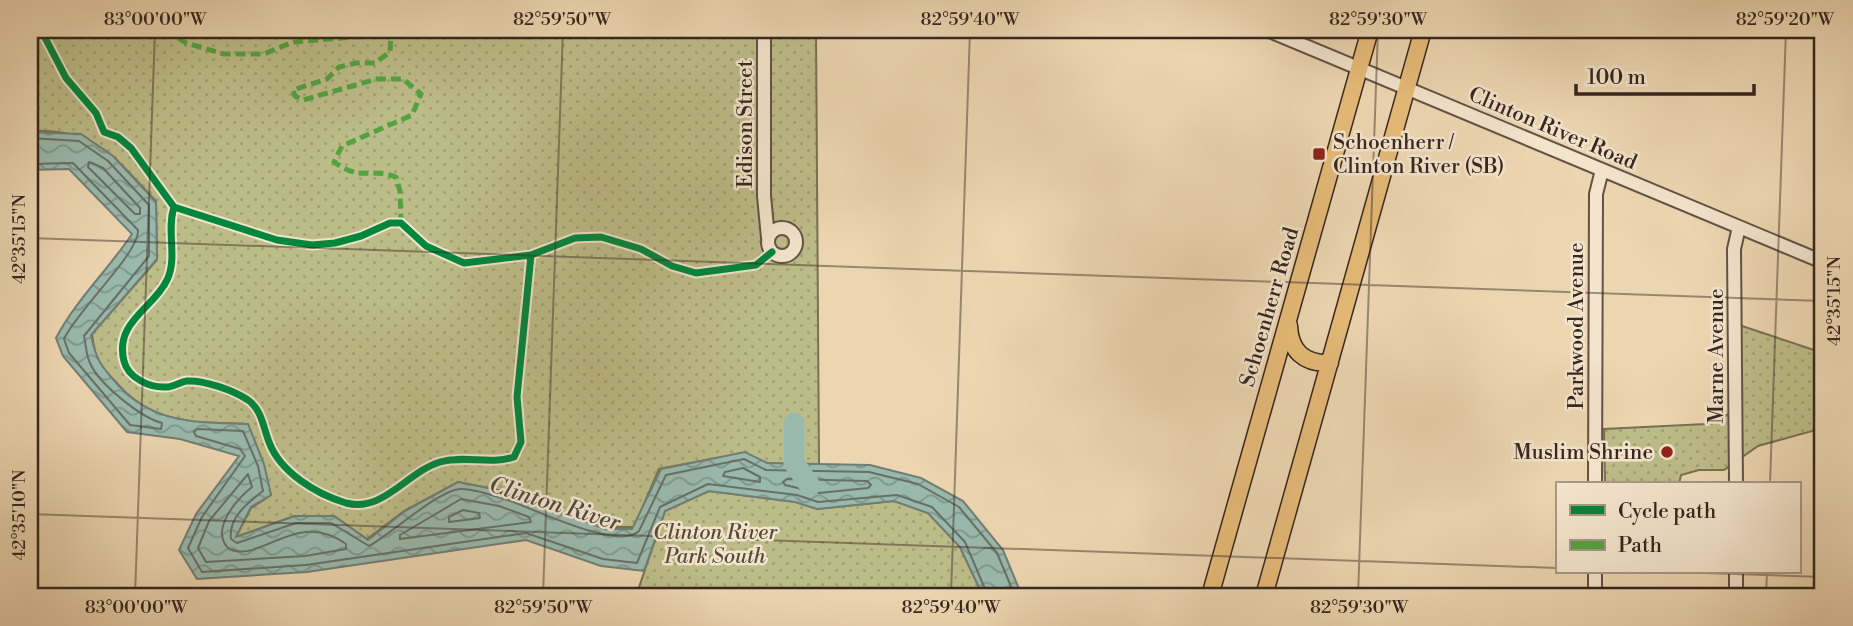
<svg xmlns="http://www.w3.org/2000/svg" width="1853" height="626" viewBox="0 0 1853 626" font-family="'Libre Bodoni',serif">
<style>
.grass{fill:url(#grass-dots);stroke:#787154;stroke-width:2}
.water{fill:url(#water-waves);stroke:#717e74;stroke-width:2}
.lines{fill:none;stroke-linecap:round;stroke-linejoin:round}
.shore{stroke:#677066;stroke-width:2}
.river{stroke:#99b9ad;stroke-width:21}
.minor-casing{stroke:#635244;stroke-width:16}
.major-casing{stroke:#35261f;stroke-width:19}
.minor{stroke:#f3e4cc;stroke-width:12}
.major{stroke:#e6bb78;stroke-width:16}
.quiet{stroke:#53a341;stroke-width:5;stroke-dasharray:10 5;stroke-linecap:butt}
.cycleway-casing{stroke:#f3e4cc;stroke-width:11}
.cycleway{stroke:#00873e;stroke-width:7}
.ticks{fill:none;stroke:#35261f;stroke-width:2;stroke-opacity:0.45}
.poi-dot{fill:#8f2418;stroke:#f3e4cc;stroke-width:2.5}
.labels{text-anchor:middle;stroke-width:5;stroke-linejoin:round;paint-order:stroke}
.street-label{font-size:21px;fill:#35261f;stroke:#f3e4cc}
.poi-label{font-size:21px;fill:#35261f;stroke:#f3e4cc;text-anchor:start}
.park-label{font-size:21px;font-style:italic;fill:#574c39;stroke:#f3e4cc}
.water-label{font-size:23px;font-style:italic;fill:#4e4b42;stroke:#f3e4cc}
.neatline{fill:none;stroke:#35261f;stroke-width:2.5}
.ticks-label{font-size:18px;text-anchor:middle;fill:#35261f}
</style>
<defs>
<pattern id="grass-dots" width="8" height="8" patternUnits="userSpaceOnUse" patternTransform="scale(1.75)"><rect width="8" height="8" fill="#bcbc88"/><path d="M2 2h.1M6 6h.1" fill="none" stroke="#a2a175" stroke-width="1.8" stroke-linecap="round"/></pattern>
<pattern id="water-waves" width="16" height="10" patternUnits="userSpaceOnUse" patternTransform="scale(1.75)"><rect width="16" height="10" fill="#99b9ad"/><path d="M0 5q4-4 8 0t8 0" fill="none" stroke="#7e968c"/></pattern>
</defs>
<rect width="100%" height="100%" fill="#ecd6b1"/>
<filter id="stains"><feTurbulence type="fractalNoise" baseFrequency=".00286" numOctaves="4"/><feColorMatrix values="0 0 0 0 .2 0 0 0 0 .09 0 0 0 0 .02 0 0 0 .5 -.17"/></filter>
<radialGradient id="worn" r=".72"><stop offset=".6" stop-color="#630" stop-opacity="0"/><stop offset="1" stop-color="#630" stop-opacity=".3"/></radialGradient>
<path class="grass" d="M30,30H816L819,465L767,463L744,453L659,469L634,527H605L503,491L458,482L404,511L367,539L334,516H294L236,537L251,508L271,495L248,424L194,422L154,414L127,394L96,361L92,334L157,260L156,201C115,158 96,128 30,131Z
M1739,325L1823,353V428L1758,446L1724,470H1699L1681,475L1679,484H1605L1604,429L1706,424L1727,415L1742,398Z
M709,491L796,502L817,509L894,501L928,513L960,547L983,596H636L665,511Z"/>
<path class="water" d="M30,132L81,134L113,156L156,202L157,259L91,335C96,360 101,366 118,385C155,425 198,422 248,424L264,464L271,495L251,507L236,537L295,516H334L368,540L405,511L458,482L503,491L605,529H632L661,469L745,452L767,463L870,465L921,478L963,501L1003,550L1022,596H983L960,547L928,513L894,501L817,509L795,502L709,491L665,511L644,571L601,566L526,540L307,572L197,579L179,550L196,514L239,456L180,439L127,432L63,356L56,338C76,300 108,270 132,234L69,169L30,170Z"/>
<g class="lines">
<path class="shore" d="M30,138L79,141L108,161L149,205V256L84,336C86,345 86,355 90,363C99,384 140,417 162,423L161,429L130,425L69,353L64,339C75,313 140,252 138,230L73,163L30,164
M89,162L103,168L140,208V214H135L88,167Z
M743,468L760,477V482L723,476L725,472Z
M248,474L252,487C237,499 209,530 229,549C261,564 296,508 346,544V549L305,556L206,562L198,548L209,521Z
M787,479L867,481L871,485L868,488L819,493L785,485L783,482Z
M461,499L499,506L529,517L531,522L400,539V535Z
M463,510L479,513L480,518L449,522V517Z
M988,596L965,542L932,507L897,495L818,502L797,495L708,484L660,507L637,563L603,559L526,533L306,565L202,572L188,548L202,517L245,456L240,449L196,436L194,432L197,429L243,431L258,466L263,491C249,502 228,517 231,539L237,543L296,523H331L369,546C390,535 437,491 460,489C472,488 491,495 502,498C529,506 618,552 639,531L666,475L744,459L766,470L869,472L918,484L959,507L997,553L1015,596"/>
<path class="river" d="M794,423V463L810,486"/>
<defs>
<path id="minor" d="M764,30V196L768,238
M1267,30L1823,262
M768 242a14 14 0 1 1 28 0a14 14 0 1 1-28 0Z
M1595,484L1596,194L1602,170
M1736,484L1734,249L1739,227
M1595,572V596
M1736,572V596"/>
<path id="major" d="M1289,326C1290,351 1304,364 1330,363
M1210,596L1370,30
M1264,596L1423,30"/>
</defs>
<use href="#minor" class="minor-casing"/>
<use href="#major" class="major-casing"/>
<use href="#minor" class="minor"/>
<use href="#major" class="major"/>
<path class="quiet" d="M166,30L186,43L224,54H264L293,42L391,34L390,52L375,63H356L339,67L327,79L293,90L295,96L303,100L377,79H403L421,94L412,115L342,146L334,162C362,182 368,167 396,177L400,191L401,223"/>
<defs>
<path id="cycleway" d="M41,30L66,78L96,113L104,132L118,137L131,148L174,207L277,240L312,245L335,243L361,236L390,223H401L426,246L464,263L531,255L575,238L601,237L641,249L672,266L696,273L756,265L772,252
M174,207C166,230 178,258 167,280C154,308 114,322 124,361C128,378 150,388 166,387C173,387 180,382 187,381C204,380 233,390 248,400C262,410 263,427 269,442C280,472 316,494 346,503C383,513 407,472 440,462C464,455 490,465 514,457L521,442L517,397L531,255"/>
</defs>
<use href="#cycleway" class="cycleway-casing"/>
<use href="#cycleway" class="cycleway"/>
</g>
<path class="ticks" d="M30,238L1823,301M1770,484L1786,30M30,514L1557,568M1675,572L1823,577M135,596L155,30M543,596L563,30M951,596L970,30M1358,596L1378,30M1766,596L1767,572"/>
<g class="poi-dot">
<rect x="1312" y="147" width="14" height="14" rx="3.5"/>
<circle cx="1667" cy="452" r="7"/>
</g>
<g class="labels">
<g class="street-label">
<text transform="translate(745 124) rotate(-90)" y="7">Edison Street</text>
<text transform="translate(1553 128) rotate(23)" y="7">Clinton River Road</text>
<text transform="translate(1269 307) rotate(-74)" y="7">Schoenherr Road</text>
<text transform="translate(1576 326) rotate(-90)" y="7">Parkwood Avenue</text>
<text transform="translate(1716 356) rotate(-90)" y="7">Marne Avenue</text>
</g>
<g class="poi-label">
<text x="1333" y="149">Schoenherr /<tspan x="1333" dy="24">Clinton River (SB)</tspan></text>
<text x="1653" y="459" text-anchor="end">Muslim Shrine</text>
</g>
<g class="park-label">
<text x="715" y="539">Clinton River<tspan x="715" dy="24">Park South</tspan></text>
</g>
<g class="water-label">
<text transform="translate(555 503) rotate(17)" y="8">Clinton River</text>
</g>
</g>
<rect width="1853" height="626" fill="none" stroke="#ecd6b1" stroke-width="77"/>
<rect x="1556" y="482" width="245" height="91" fill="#f3e4cc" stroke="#a79887" stroke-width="2"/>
<rect x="1570" y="505" width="35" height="10" fill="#00873e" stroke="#a79887" stroke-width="2"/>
<text x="1618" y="518" font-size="21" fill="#35261f">Cycle path</text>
<rect x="1570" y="540" width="35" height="10" fill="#53a341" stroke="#a79887" stroke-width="2"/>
<text x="1618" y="552" font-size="21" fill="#35261f">Path</text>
<path d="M1576 84v10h178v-10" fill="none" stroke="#35261f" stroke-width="3.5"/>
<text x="1587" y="84" font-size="21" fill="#35261f" stroke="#f3e4cc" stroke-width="5" paint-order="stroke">100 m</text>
<rect x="38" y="38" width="1776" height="550" class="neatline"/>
<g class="ticks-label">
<text x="155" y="25">83°00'00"W</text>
<text x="562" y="25">82°59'50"W</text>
<text x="970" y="25">82°59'40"W</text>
<text x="1378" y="25">82°59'30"W</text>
<text x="1785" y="25">82°59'20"W</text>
<text transform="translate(19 239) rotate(-90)" y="6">42°35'15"N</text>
<text transform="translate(1834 301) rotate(-90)" y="6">42°35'15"N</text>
<text transform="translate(19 515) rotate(-90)" y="6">42°35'10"N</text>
<text x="136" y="613">83°00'00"W</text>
<text x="543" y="613">82°59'50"W</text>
<text x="951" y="613">82°59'40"W</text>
<text x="1359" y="613">82°59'30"W</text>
</g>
<rect width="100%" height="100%" filter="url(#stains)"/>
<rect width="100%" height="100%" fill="url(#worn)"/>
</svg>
